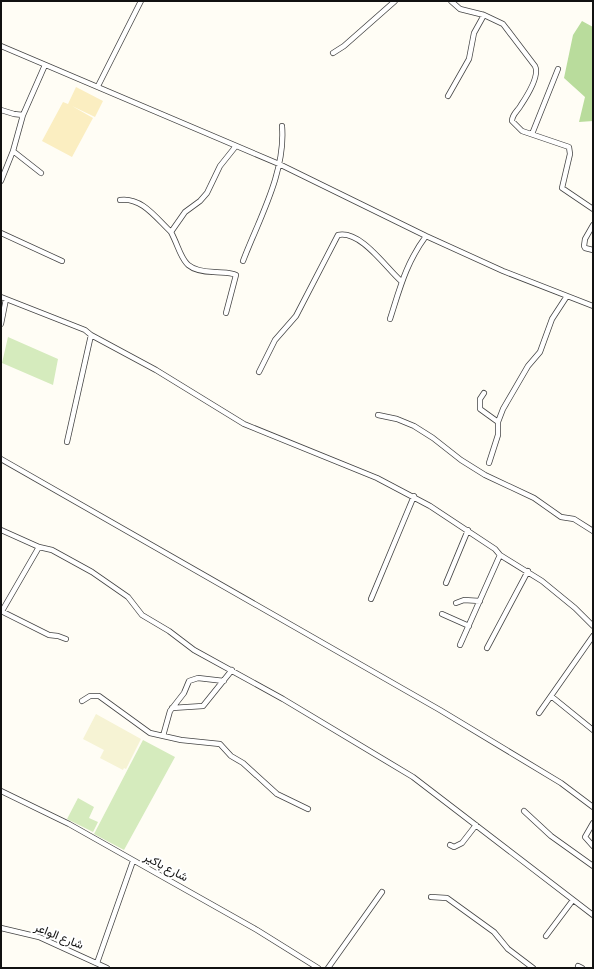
<svg xmlns="http://www.w3.org/2000/svg" width="594" height="969" viewBox="0 0 594 969" font-family="Bitter,Vazirmatn,serif">
<style>
.farmland{fill:#f6f3d4}
.green{fill:#d5ebbd}
.forest{fill:#b9dc9c}
.sand{fill:#fbeec1}
.lines{fill:none;stroke-linecap:round;stroke-linejoin:round}
.minor-casing{stroke:#444;stroke-width:6}
.minor{stroke:#fff;stroke-width:4.5}
.labels{text-anchor:middle;stroke-width:4;stroke-linejoin:round;paint-order:stroke}
.street-label{font-size:12px;fill:#111;stroke:#fff}
</style>
<rect width="100%" height="100%" fill="#fffdf5"/>
<path class="farmland" d="M96,714L141,739L126,769L124,768L123,770L100,758L104,750L83,739Z"/>
<path class="green" d="M8,337L58,359L53,385L2,363Z
M143,740L175,757L124,850L94,834Z
M78,798L94,807L89,818L98,822L93,832L67,819Z"/>
<path class="forest" d="M582,21L593,27V121L579,122L585,97L564,78L573,35Z"/>
<path class="sand" d="M76,87L103,101L95,117L72,106L93,118L72,157L42,141L63,102L68,104Z"/>
<g class="lines">
<defs>
<path id="minor" d="M451,1L460,9L484,15L503,24L535,66C540,76 527,96 521,105C518,111 512,114 512,121L522,131L569,147L570,154L562,188L593,209
M1,46L279,164L426,236L503,271L593,306
M333,53L344,46L395,1
M98,86L141,1
M448,96L469,59L474,33L484,15
M1,110L14,114L23,115
M532,134L558,69
M41,173L13,151L23,115L45,65
M1,181L13,151
M120,200C142,197 156,218 171,232L185,212L200,201L207,193L220,166L236,146
M593,225L585,239L584,246L585,248L593,250
M171,232C184,257 180,271 214,272C221,273 230,272 236,275L226,313
M1,233L62,261
M243,261C259,219 286,172 282,126
M1,297L85,330L91,335L156,370L244,424L377,478L430,506L495,549L500,555L542,581L575,608L593,626
M390,319C400,288 406,263 426,236
M1,324L6,299
M259,372L275,340L296,316L338,235C361,230 386,268 401,281
M484,393L480,399V409L498,422
M378,415L397,419L414,426L433,438L461,460L485,475L534,498L561,517L574,519L593,531
M67,442L91,335
M1,459L440,710L561,783L593,807
M489,463L498,435V422L503,409L528,366L540,352L552,319L567,296
M1,530L39,547L52,550L92,572L128,597L142,615L169,631L194,650L283,699L413,777L593,915
M446,583L468,530
M371,599L414,496
M456,603L464,600L480,601
M1,611L49,635L58,636L66,639
M2,611L39,547
M442,614L469,626
M460,645L500,555
M487,648L528,571
M551,696L593,730
M82,701L90,696H99L150,733L181,740L220,744L231,756L243,763L277,794L308,809
M172,708L203,706L232,670
M539,713L593,636
M163,736L170,711L184,693L189,681L198,678L224,681
M1,791L69,824L257,930L318,968
M524,811L551,836L593,866
M593,823L585,837L593,846
M450,845L454,847L462,843L476,825
M431,897L447,898L494,932L508,949L533,968
M1,928L39,937L107,968
M546,936L573,900
M97,963L133,861
M578,966L582,968
M328,968L382,892"/>
</defs>
<use href="#minor" class="minor-casing"/>
<use href="#minor" class="minor"/>
</g>
<g class="labels">
<g class="street-label">
<text transform="translate(166 867) rotate(28)" y="4">شارع باكير</text>
<text transform="translate(59 936) rotate(22)" y="4">شارع الواعر</text>
</g>
</g>
<rect width="594" height="969" fill="none" stroke="#111111" stroke-width="4"/>
</svg>
